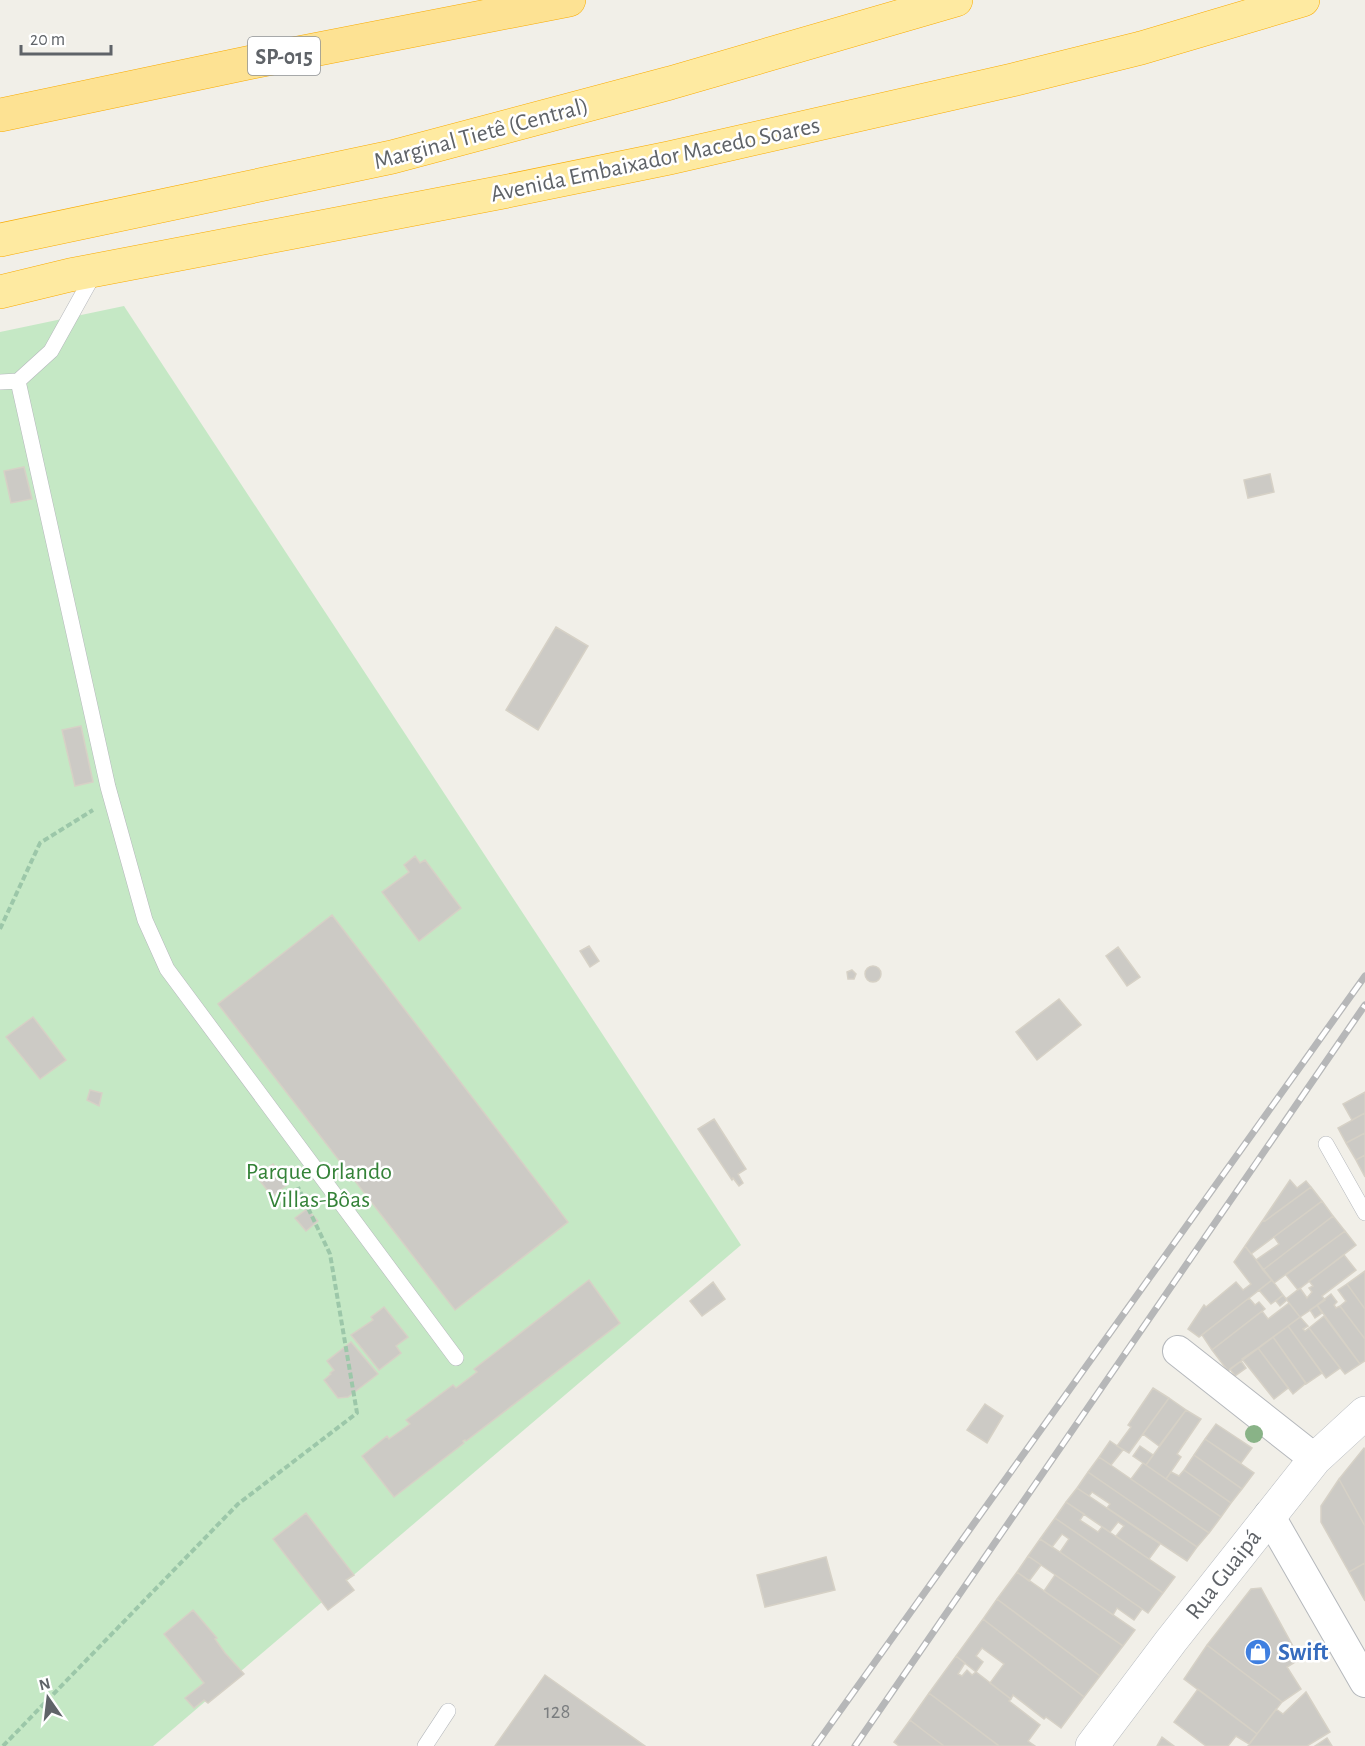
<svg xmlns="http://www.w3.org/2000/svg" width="1365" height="1746" viewBox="0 0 1365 1746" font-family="'Alegreya Sans',sans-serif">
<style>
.green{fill:#c5e8c5}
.building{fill:#cccac5;stroke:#d6d1c6;stroke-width:1.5}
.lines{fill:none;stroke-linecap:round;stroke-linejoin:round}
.service-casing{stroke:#b5b8bc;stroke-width:16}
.minor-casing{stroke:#b5b8bc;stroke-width:32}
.secondary-casing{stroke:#b6babf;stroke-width:34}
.trunk-casing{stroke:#f9ab00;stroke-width:34}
.motorway-casing{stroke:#f9ab00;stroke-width:34}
.path{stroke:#9cc7a9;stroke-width:4;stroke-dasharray:6 3;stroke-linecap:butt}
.service{stroke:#fff;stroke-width:15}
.minor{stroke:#fff;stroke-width:30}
.secondary{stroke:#fff;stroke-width:33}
.trunk{stroke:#feeaa1;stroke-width:33}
.motorway{stroke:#fde293;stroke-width:33}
.rail-casing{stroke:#b6b7b8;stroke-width:7}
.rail{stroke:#fff;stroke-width:4.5;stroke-dasharray:14;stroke-linecap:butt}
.tree{fill:#89b387}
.labels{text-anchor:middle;stroke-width:5;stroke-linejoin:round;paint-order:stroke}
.number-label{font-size:21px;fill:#7a7d7f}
.shield{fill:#fff;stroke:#8f9295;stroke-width:1.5}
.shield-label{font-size:22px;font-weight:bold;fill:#5f6368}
.street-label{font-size:24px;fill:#5f6368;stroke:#fff}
.park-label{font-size:24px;fill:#348238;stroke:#fff}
.shop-label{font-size:24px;font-weight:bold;fill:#366cbe;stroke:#fff;text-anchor:start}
</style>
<rect width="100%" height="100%" fill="#f1efe8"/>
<path class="green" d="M124,306L741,1245L153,1746H0V332Z"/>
<path class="building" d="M24,467L32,499L11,503L4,471Z
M1270,474L1274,492L1248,498L1244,480Z
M556,627L588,646L538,730L506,710Z
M81,726L93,782L75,786L62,730Z
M415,856L420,863L425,860L461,908L419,941L382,892L409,872L404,865Z
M332,915L568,1222L455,1310L218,1004Z
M589,946L599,961L590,967L580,951Z
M1118,947L1140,977L1127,986L1106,956Z
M865 974a8 8 0 1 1 16 0a8 8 0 1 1-16 0Z
M852,970L856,974L854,979H848L847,972Z
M1059,999L1081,1025L1037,1060L1016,1032Z
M33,1017L66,1060L40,1079L6,1037Z
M90,1090L102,1093L99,1106L87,1100Z
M1365,1092V1113L1352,1120L1343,1104Z
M1365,1113V1133L1346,1143L1338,1128Z
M714,1119L746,1169L738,1174L743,1183L739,1186L733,1178L732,1180L698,1129Z
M1365,1133V1155L1356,1160L1346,1143Z
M1365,1155V1177L1356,1160Z
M273,1164L288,1184L272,1196L257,1177Z
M1290,1180L1297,1188L1306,1181L1311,1187L1265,1221L1263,1220Z
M1311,1187L1322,1201L1251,1254L1245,1246L1263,1220L1265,1221Z
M1322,1201L1333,1216L1263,1270L1256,1260L1279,1244L1274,1237Z
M307,1209L318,1221L306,1231L295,1218Z
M1333,1216L1345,1231L1274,1283L1263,1270Z
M1345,1231L1356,1245L1298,1290L1286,1275Z
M1245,1246L1272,1280L1199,1337L1188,1329L1204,1305L1206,1307L1236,1282L1243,1290L1251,1284L1234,1262Z
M1344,1255L1356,1270L1322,1296L1325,1300L1300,1317L1286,1299L1300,1288L1307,1298L1312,1292L1309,1288L1313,1286L1309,1281Z
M1365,1271V1309L1347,1284Z
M589,1280L620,1323L466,1441L465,1440L463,1441L464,1443L394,1497L362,1456L387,1436L389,1439L410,1424L406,1420L453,1385L456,1388L477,1372L474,1369Z
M1272,1280L1283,1295L1271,1304L1259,1290Z
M713,1282L725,1299L702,1316L690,1301Z
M1347,1284L1365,1309V1339L1340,1306L1346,1301L1338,1290Z
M1331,1294L1337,1302L1334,1305L1336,1308L1340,1306L1365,1339V1361L1360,1364L1317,1305Z
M1283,1295L1287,1300L1280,1306L1276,1301Z
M1249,1298L1255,1305L1259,1302L1265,1309L1212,1350L1202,1335Z
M1289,1303L1300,1317L1228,1371L1212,1350L1262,1311L1268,1319Z
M1317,1305L1322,1313L1315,1318L1310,1310Z
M384,1307L408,1337L396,1346L401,1353L379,1370L351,1335L373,1320L371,1317Z
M1324,1316L1360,1364L1345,1374L1309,1328Z
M1300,1317L1308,1326L1303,1329L1305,1331L1309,1328L1340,1368L1326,1378L1288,1326Z
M1288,1326L1322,1373L1306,1384L1273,1337Z
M1273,1337L1306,1383L1293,1394L1258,1348Z
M351,1342L378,1374L348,1397L338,1398L324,1380L331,1374L330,1373L334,1370L327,1361Z
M1258,1348L1288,1388L1274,1399L1242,1359Z
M1241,1361L1246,1368L1235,1376L1230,1369Z
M1153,1388L1169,1398L1129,1453L1117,1446L1131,1427L1128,1425Z
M1169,1398L1186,1410L1159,1446L1143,1434Z
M985,1404L1003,1416L987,1443L967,1430Z
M1186,1410L1201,1419L1177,1454L1181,1457L1166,1479L1146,1465Z
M1216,1424L1252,1448L1241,1463L1205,1439Z
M1205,1439L1254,1473L1242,1489L1194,1455Z
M1110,1441L1123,1450L1111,1465L1099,1457Z
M1140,1446L1153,1455L1146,1465L1133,1456Z
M1364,1448L1365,1449V1526L1339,1479Z
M1194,1455L1242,1489L1231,1503L1184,1470Z
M1099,1457L1209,1533L1197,1547L1088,1472Z
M1143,1463L1221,1517L1209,1533L1131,1479Z
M1184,1470L1231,1503L1221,1517L1166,1479L1171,1472L1179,1476Z
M1088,1472L1197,1547L1187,1561L1107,1508L1110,1504L1092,1492L1089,1496L1077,1488Z
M1339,1479L1365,1526V1563L1349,1572L1321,1522V1506Z
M1077,1488L1160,1544L1149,1559L1116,1536L1124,1526L1118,1522L1110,1532L1066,1502Z
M1066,1502L1084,1514L1080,1520L1098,1532L1102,1527L1175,1577L1163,1593L1055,1518Z
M306,1513L354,1575L346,1580L354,1590L328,1610L273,1539Z
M1055,1518L1163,1593L1148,1613L1060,1552L1069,1539L1062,1534L1052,1547L1040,1539Z
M1040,1539L1060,1552L1142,1609L1134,1620L1117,1608L1113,1615L1041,1565L1028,1556Z
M1028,1556L1041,1565L1029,1581L1017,1572Z
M826,1557L835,1590L765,1607L757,1575Z
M1365,1563V1601L1349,1572Z
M1017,1572L1123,1646L1100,1676L997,1599Z
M1055,1575L1135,1630L1123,1646L1044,1591Z
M1261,1588L1300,1659L1287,1667L1301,1689L1282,1702L1207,1645L1251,1589Z
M997,1599L1100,1676L1084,1697L983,1619Z
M193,1610L217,1638L215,1639L225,1653L244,1674L208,1703L204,1700L194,1708L185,1698L204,1683L164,1634Z
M983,1619L1084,1697L1061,1728L1046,1717L1044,1719L1013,1695L1011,1699L990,1683L1004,1664L982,1648L976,1656L983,1662L976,1672L956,1656Z
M1207,1645L1282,1702L1257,1734L1184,1679Z
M956,1656L965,1663L958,1674L962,1676L967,1670L972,1675L976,1672L1011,1699L1009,1701L1040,1725L1028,1741L1035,1746H999L929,1693Z
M545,1675L645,1746H495Z
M1198,1689L1257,1734L1249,1744L1236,1736L1228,1746H1206L1174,1722Z
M1306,1692L1330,1732L1307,1746H1248L1276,1709L1283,1714Z
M929,1693L998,1745L999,1746H944L924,1731L910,1720Z
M910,1720L924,1731L944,1746H899L894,1742Z
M1162,1737L1174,1746H1157Z
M1327,1738L1332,1746H1315Z"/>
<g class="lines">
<defs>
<path id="service" d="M18,381L108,787L145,920L167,969L456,1358
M0,382L18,381L51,351L95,272
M1326,1144L1365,1213
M425,1746L448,1711"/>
<path id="minor" d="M1178,1351L1315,1459
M1269,1515L1365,1682"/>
<path id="secondary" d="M1092,1746L1171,1641L1315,1459L1365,1413"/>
<path id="trunk" d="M0,240L392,157L670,83L956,0
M0,292L70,275L503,192L669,158L1012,80L1141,48L1303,0"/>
<path id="motorway" d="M0,115L252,62L569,0"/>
</defs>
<use href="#service" class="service-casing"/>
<use href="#minor" class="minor-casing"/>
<use href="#secondary" class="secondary-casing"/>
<use href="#trunk" class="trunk-casing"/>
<use href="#motorway" class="motorway-casing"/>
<path class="path" d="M0,929L40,843L93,810
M3,1746L238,1504L357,1413L330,1254L298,1187"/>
<use href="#service" class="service"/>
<use href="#minor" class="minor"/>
<use href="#secondary" class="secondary"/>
<use href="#trunk" class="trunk"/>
<use href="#motorway" class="motorway"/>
<defs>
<path id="rail" d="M815,1746L1365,976
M855,1746L1365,1005"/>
</defs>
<use href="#rail" class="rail-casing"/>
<use href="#rail" class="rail"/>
</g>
<circle class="tree" cx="1254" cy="1434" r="9"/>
<defs>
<symbol id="shop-disc" viewBox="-11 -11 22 22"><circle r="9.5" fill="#3f7fe0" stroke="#fff"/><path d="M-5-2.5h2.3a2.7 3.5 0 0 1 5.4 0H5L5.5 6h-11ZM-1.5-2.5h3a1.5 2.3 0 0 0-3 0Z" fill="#fff"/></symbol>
</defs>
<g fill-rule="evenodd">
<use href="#shop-disc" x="1243" y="1637" width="30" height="30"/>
</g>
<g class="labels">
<g class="number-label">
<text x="557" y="1718">128</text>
</g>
<rect class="shield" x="248" y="37" width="72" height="38" rx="4.5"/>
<g class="shield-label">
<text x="284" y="64">SP-015</text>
</g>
<g class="street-label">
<text transform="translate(481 133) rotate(-15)" y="8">Marginal Tietê (Central)</text>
<text transform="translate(655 159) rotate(-12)" y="8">Avenida Embaixador Macedo Soares</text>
<text transform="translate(1223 1574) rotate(-52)" y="8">Rua Guaipá</text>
</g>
<g class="park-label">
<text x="319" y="1179">Parque Orlando<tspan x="319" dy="28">Villas-Bôas</tspan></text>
</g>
<g class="shop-label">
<text x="1278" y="1660">Swift</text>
</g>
</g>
<g transform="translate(48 1698) rotate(346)" stroke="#ffffff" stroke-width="4.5" paint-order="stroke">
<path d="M0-4.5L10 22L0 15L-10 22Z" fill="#5f6368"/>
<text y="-9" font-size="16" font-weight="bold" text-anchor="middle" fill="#5f6368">N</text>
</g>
<path d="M21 45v9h90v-9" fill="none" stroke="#5f6368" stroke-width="3"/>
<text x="30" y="45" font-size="18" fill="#5f6368" stroke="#ffffff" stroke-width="4.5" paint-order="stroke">20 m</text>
</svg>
